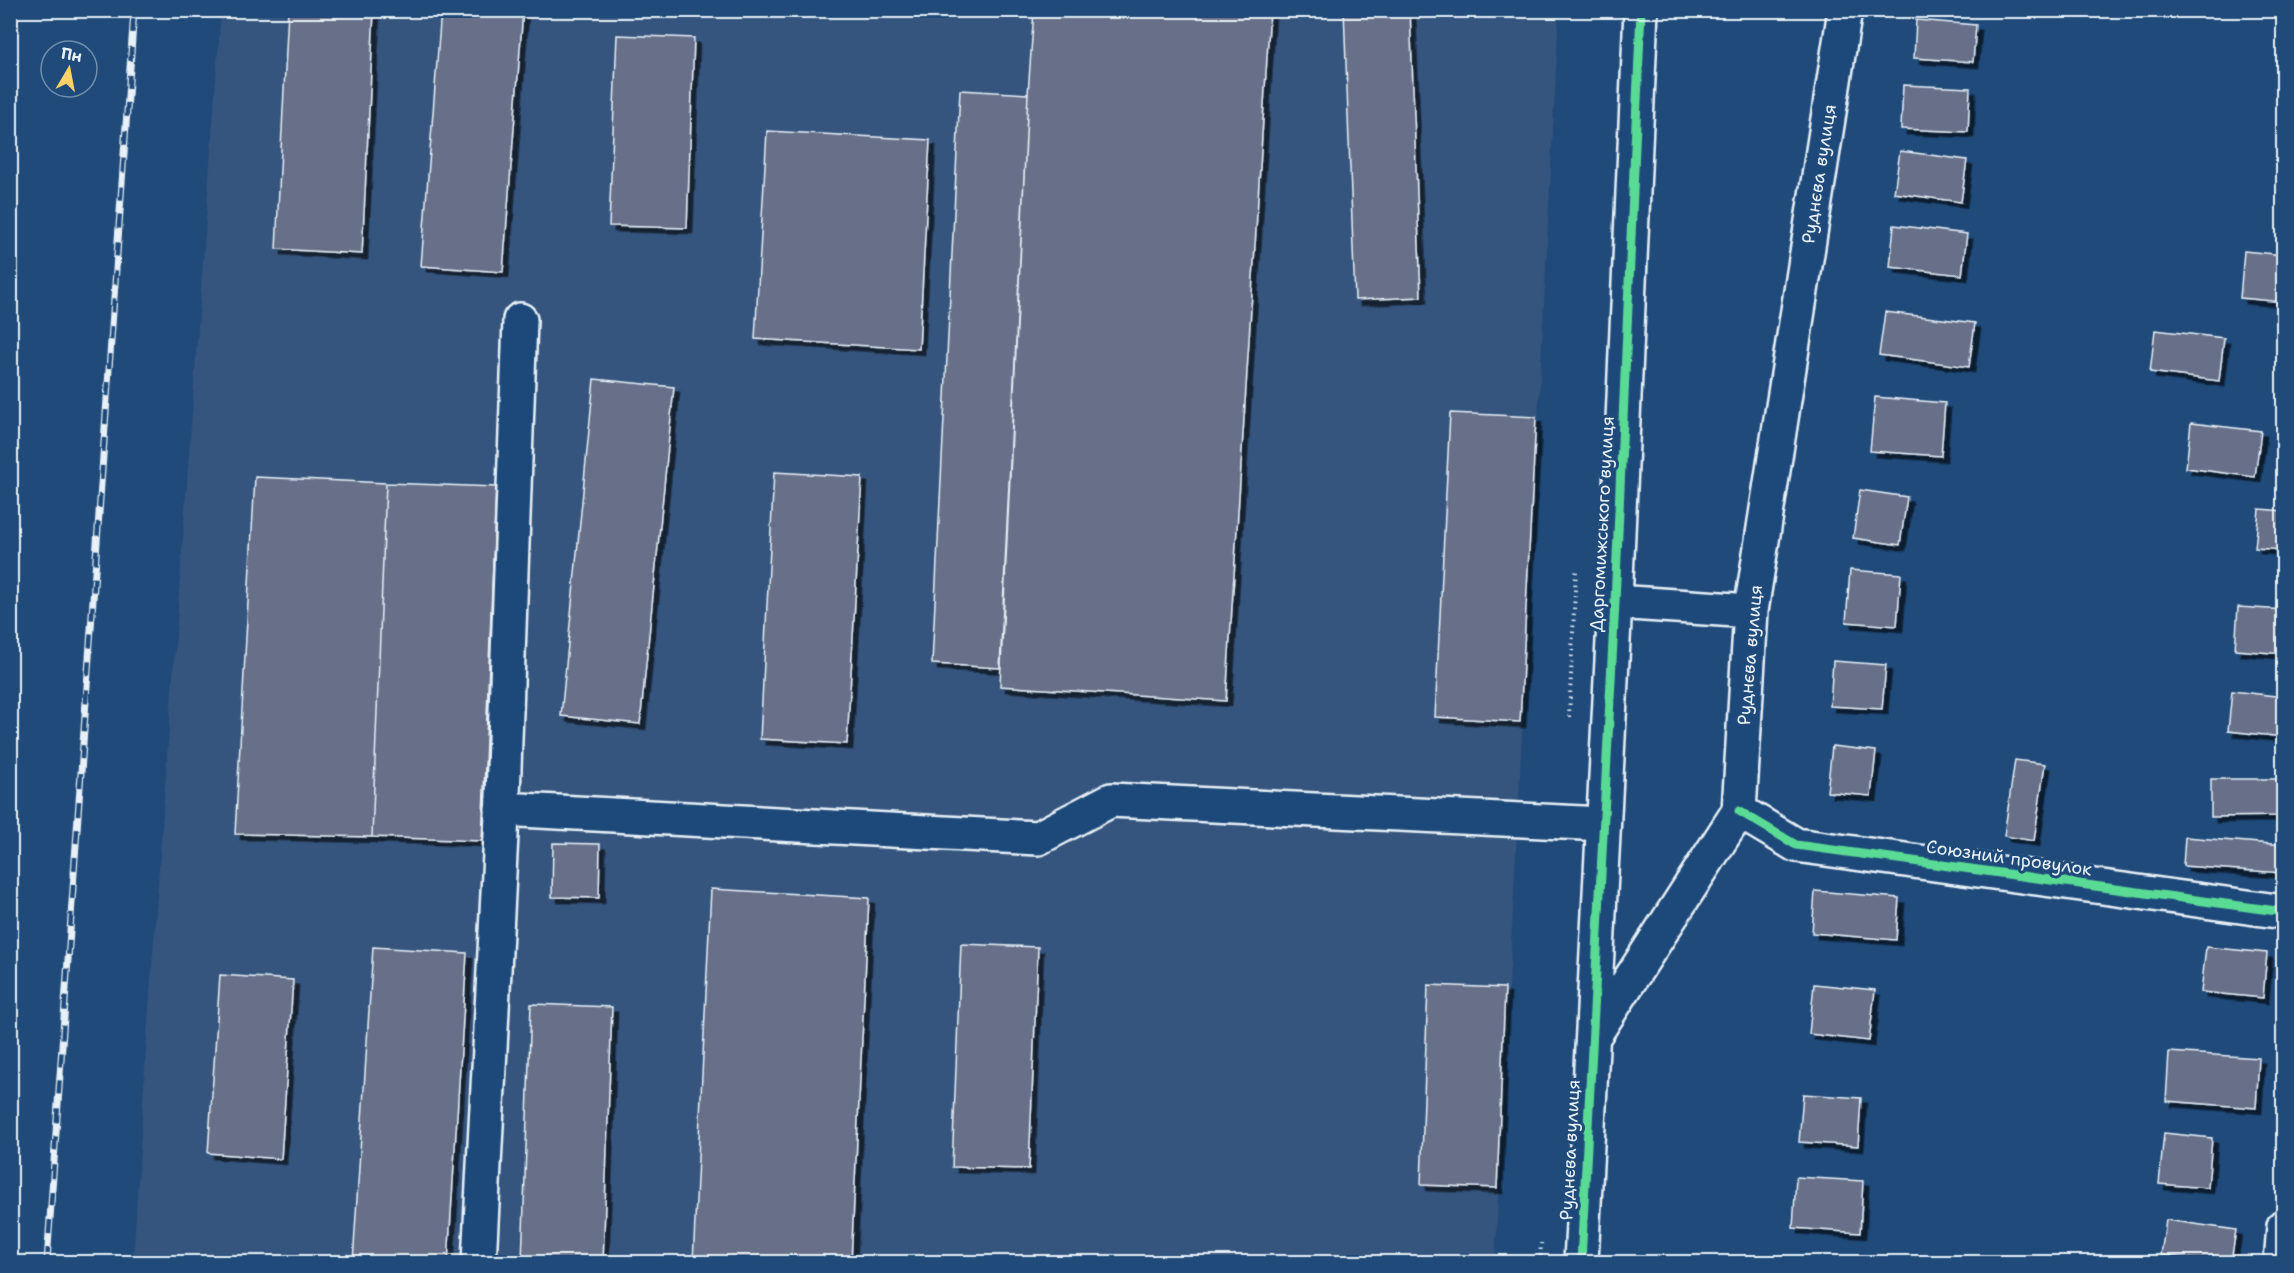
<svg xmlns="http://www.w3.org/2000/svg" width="2294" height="1273" viewBox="0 0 2294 1273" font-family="'Shantell Sans',sans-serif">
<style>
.built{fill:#35557e}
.building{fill:#687089;stroke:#e8f1f8;stroke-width:1.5;filter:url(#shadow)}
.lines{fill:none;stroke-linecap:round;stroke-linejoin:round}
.minor-casing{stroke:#e8f1f8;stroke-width:38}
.path{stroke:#e8f1f8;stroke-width:4;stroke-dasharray:1.5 4.5;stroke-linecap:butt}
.minor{stroke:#1f4a7a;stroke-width:33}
.rail-casing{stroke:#e8f1f8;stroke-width:7}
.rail{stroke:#1f4a7a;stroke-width:4.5;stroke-dasharray:14;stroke-linecap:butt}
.cycleway-casing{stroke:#1f4a7a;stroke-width:13}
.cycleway{stroke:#5adb95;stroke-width:9}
.labels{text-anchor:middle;stroke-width:6;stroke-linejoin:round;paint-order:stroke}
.street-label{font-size:18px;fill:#e8f1f8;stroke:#1f4a7a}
</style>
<defs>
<filter id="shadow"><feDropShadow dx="5.5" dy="5.5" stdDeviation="0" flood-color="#0009"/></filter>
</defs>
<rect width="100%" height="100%" fill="#1f4a7a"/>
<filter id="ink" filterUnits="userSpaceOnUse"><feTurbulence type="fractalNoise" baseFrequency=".0167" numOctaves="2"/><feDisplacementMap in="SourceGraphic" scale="12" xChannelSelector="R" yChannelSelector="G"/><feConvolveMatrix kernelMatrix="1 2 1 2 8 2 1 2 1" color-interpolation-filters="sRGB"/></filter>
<g filter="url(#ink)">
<path class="built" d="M221,11H1559L1495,1262H133L147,1035Z"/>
<path class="building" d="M288,10H374L362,254L276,249Z
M441,10H523L503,272L421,266Z
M1034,10H1270L1226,701L1000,686L1028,94Z
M1344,10H1410L1421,297L1355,300Z
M1916,20L1976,25L1973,62L1914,58Z
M617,35L694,38L687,228L609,226Z
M1903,85L1970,88L1968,132L1901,129Z
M960,90L1028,94L1000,668L932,664Z
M767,131L930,140L919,349L755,339Z
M1900,151L1967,160L1961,202L1894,193Z
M1894,225L1967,234L1962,275L1890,267Z
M2244,251L2284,255V302L2240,298Z
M1885,312L1975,323L1969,367L1879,355Z
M2155,330L2224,338L2219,381L2150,372Z
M594,379L674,387L640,724L561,716Z
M1875,397L1945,403L1941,456L1870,451Z
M1450,413L1536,417L1520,722L1435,717Z
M2191,423L2261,431L2255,477L2186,468Z
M774,472L862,477L847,744L760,739Z
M255,477L386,483L372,837L235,834Z
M386,483L496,487L482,841L372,837Z
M1860,490L1907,497L1900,545L1853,538Z
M2259,509L2284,511V550L2255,548Z
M1850,570L1901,574L1897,626L1846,622Z
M2238,607L2284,610V654L2235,650Z
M1833,661L1886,665L1882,709L1830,706Z
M2232,691L2284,697L2283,737L2228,731Z
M1832,746L1876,751L1871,796L1827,792Z
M2015,760L2045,764L2034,841L2004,836Z
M2211,779H2284V816L2211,817Z
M2185,837L2284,845L2283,873L2183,866Z
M553,843L600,844L599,898L552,897Z
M711,889L869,898L851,1262H693Z
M1815,891L1899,898L1896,940L1812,933Z
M961,944L1038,947L1029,1169L952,1167Z
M373,947L467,953L448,1262H353Z
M2206,947L2267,953L2263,998L2201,992Z
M220,975L293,980L281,1159L208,1153Z
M1814,984L1875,990L1869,1041L1809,1034Z
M1428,985L1505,988L1497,1188L1421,1185Z
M531,1004L612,1007L603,1262H522Z
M2169,1052L2259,1058L2256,1108L2166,1101Z
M1803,1094L1861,1098L1858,1146L1799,1142Z
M2164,1133L2212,1138L2208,1188L2159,1184Z
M1796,1177L1863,1181L1860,1233L1793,1228Z
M2166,1220L2236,1230L2231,1262H2213L2161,1255Z
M1401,1257L1469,1261V1262H1401Z"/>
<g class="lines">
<defs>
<path id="minor" d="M1615,602L1751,611
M502,809L1038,838L1111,800L1603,824
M1739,811L1796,845L2284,912
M1593,1037L1739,811L1751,611L1845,10
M479,1262L503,796L520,320
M1581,1262L1615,602L1641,10
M2281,1262L2284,1226"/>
</defs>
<use href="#minor" class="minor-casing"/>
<path class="path" d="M1569,717L1576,569
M1540,1262L1541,1243"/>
<use href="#minor" class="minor"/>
<defs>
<path id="rail" d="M10,48L12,10
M47,1262L134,10"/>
</defs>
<use href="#rail" class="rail-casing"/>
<use href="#rail" class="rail"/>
<defs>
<path id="cycleway" d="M1739,811L1796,845L2284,912
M1581,1262L1615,602L1641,10"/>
</defs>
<use href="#cycleway" class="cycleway-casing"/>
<use href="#cycleway" class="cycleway"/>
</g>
</g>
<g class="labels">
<g class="street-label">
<text transform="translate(1819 174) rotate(-81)" y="6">Руднєва вулиця</text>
<text transform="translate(1602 524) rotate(-87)" y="6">Даргомижського вулиця</text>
<text transform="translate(1750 655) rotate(-85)" y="6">Руднєва вулиця</text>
<text transform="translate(2009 858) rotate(8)" y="6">Союзний провулок</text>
<text transform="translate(1570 1150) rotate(-87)" y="6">Руднєва вулиця</text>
</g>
</g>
<rect width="2294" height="1273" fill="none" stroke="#1f4a7a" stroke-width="36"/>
<rect x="18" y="18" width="2258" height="1237" fill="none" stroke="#e8f1f8" stroke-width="2" filter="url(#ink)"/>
<g transform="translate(69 69) rotate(10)"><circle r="28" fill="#1f4a7a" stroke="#6f8dac" stroke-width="1.5"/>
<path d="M0-4.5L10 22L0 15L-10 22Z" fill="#ffd166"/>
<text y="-9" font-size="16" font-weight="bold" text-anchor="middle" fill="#e8f1f8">Пн</text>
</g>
</svg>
